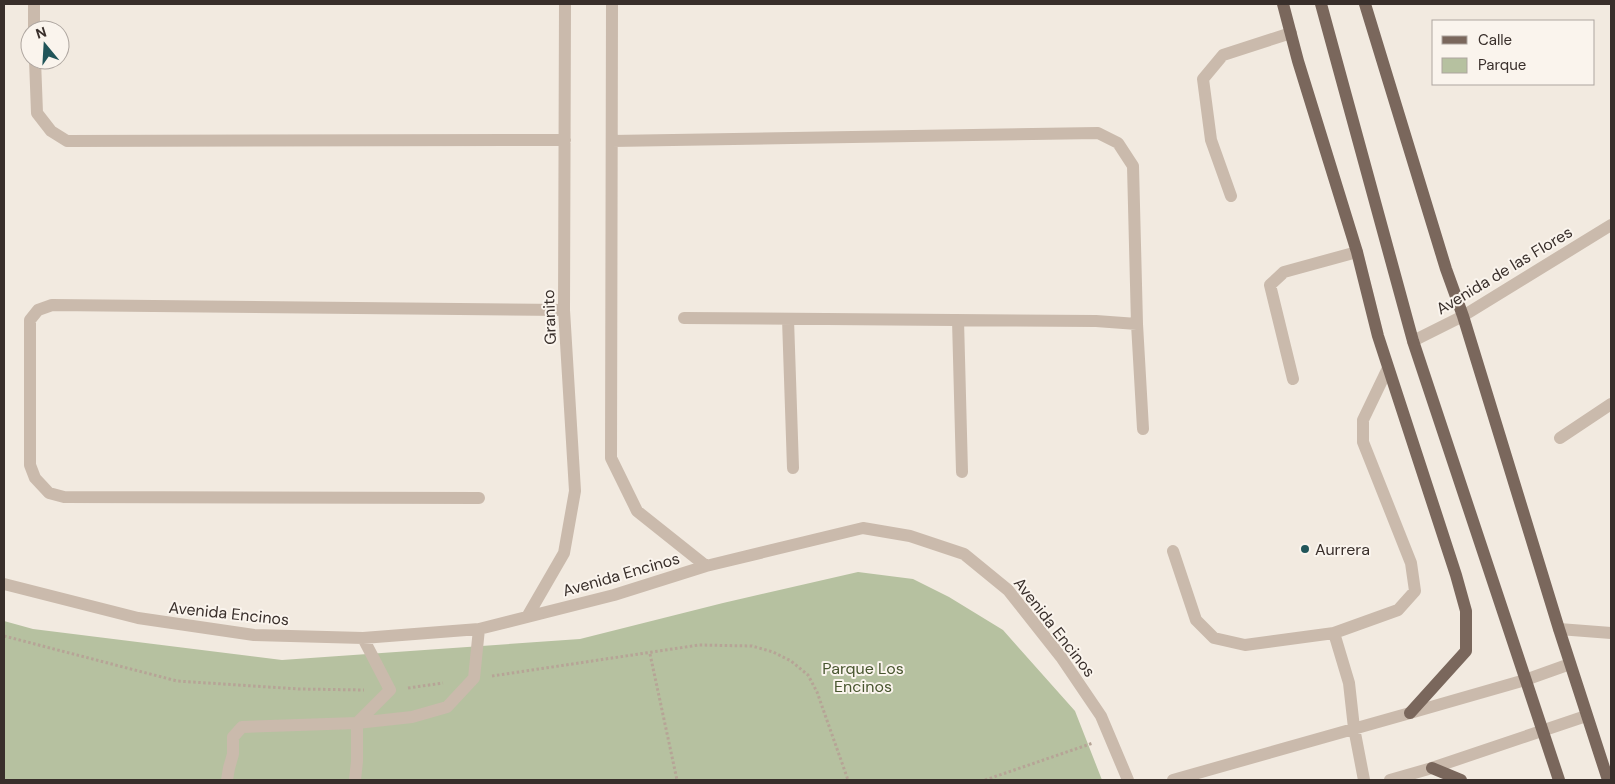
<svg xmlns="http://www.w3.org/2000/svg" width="1615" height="784" viewBox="0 0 1615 784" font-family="'DM Sans',sans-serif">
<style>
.green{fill:#b6c1a0}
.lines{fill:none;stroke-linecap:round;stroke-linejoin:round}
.path{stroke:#b6a496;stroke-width:3;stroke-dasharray:2.5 2.5;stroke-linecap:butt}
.minor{stroke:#cabaac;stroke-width:12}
.major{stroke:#7a675c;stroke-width:12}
.poi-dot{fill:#215559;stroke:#faf4ed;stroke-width:2}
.labels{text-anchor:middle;stroke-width:4;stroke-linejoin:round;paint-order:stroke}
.street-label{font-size:16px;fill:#392f2b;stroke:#faf4ed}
.poi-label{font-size:16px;fill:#392f2b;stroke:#faf4ed;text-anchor:start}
.park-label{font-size:16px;fill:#48562f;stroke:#faf4ed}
</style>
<rect width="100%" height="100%" fill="#f2eae0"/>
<path class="green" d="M858,572L913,579L949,597L1003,630L1075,711L1102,780H4V621L33,629L282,660L580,639L723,603Z"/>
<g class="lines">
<path class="path" d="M4,636L177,681L299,689L364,690
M650,654L677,780
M492,676L699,645L752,646L773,652L791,661L808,675L817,692L848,780
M408,688L443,683
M985,780L1093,743"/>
<path class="minor" d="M34,4V30
M612,4L611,458L637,511L706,566
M35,60L37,113L51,131L67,141L565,140
M612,141L1098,133L1118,143L1133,166L1137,324L1096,321L684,318
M1231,196L1211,140L1203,79L1223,55L1291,33
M788,319L793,468
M958,320L962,472
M1137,324L1143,429
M1413,341L1463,316L1611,225
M1293,379L1270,285L1284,272L1357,252
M1560,438L1611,404
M479,498L64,497L49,493L35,478L30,465V320L38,310L52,305L564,310
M1173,551L1196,620L1214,638L1245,645L1334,633
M4,584L138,618L254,635L363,638L479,629L614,595L706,566L863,528L910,536L964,554L1008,590L1061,657L1101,716L1128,780
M527,617L564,553L575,491L564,310L565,4
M1559,629L1611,633
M363,638L390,690L357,723L412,717L447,707L474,678L479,629
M227,780L229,768L233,754V737L242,727L357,723V761L355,780
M1173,780L1410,713L1525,680L1570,664
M1364,780L1354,728L1349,683L1334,633L1398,610L1415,591L1411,563L1363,442V420L1388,368
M1390,780L1432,768L1586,716"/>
<path class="major" d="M1283,4L1298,61L1357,252L1378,336L1456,575L1466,611V651L1410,713
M1321,4L1413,341L1559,780
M1365,4L1446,269L1463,316L1559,629L1608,780
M1432,768L1461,780"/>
</g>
<circle class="poi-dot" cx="1305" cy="549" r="5"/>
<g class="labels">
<g class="street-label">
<text transform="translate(1504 270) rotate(-31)" y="6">Avenida de las Flores</text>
<text transform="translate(549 317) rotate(-92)" y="6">Granito</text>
<text transform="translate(621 574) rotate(-16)" y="6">Avenida Encinos</text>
<text transform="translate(229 613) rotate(6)" y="6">Avenida Encinos</text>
<text transform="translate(1055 627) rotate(52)" y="6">Avenida Encinos</text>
</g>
<g class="poi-label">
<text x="1315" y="555">Aurrera</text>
</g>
<g class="park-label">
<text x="863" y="674">Parque Los<tspan x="863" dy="18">Encinos</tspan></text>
</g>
</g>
<rect width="1615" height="784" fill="none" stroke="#392f2b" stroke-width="10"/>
<rect x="1432" y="20" width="162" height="65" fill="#faf4ed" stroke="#ada59f"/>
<rect x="1442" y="36" width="25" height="8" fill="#7a675c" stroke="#ada59f"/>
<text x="1478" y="45" font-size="15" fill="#392f2b">Calle</text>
<rect x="1442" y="58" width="25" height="15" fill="#b6c1a0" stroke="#ada59f"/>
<text x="1478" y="70" font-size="15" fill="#392f2b">Parque</text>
<g transform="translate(45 45) rotate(342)"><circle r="24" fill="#faf4ed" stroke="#ada59f"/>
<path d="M0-4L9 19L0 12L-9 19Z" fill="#215559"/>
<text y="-8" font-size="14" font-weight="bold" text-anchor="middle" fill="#392f2b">N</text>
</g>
</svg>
